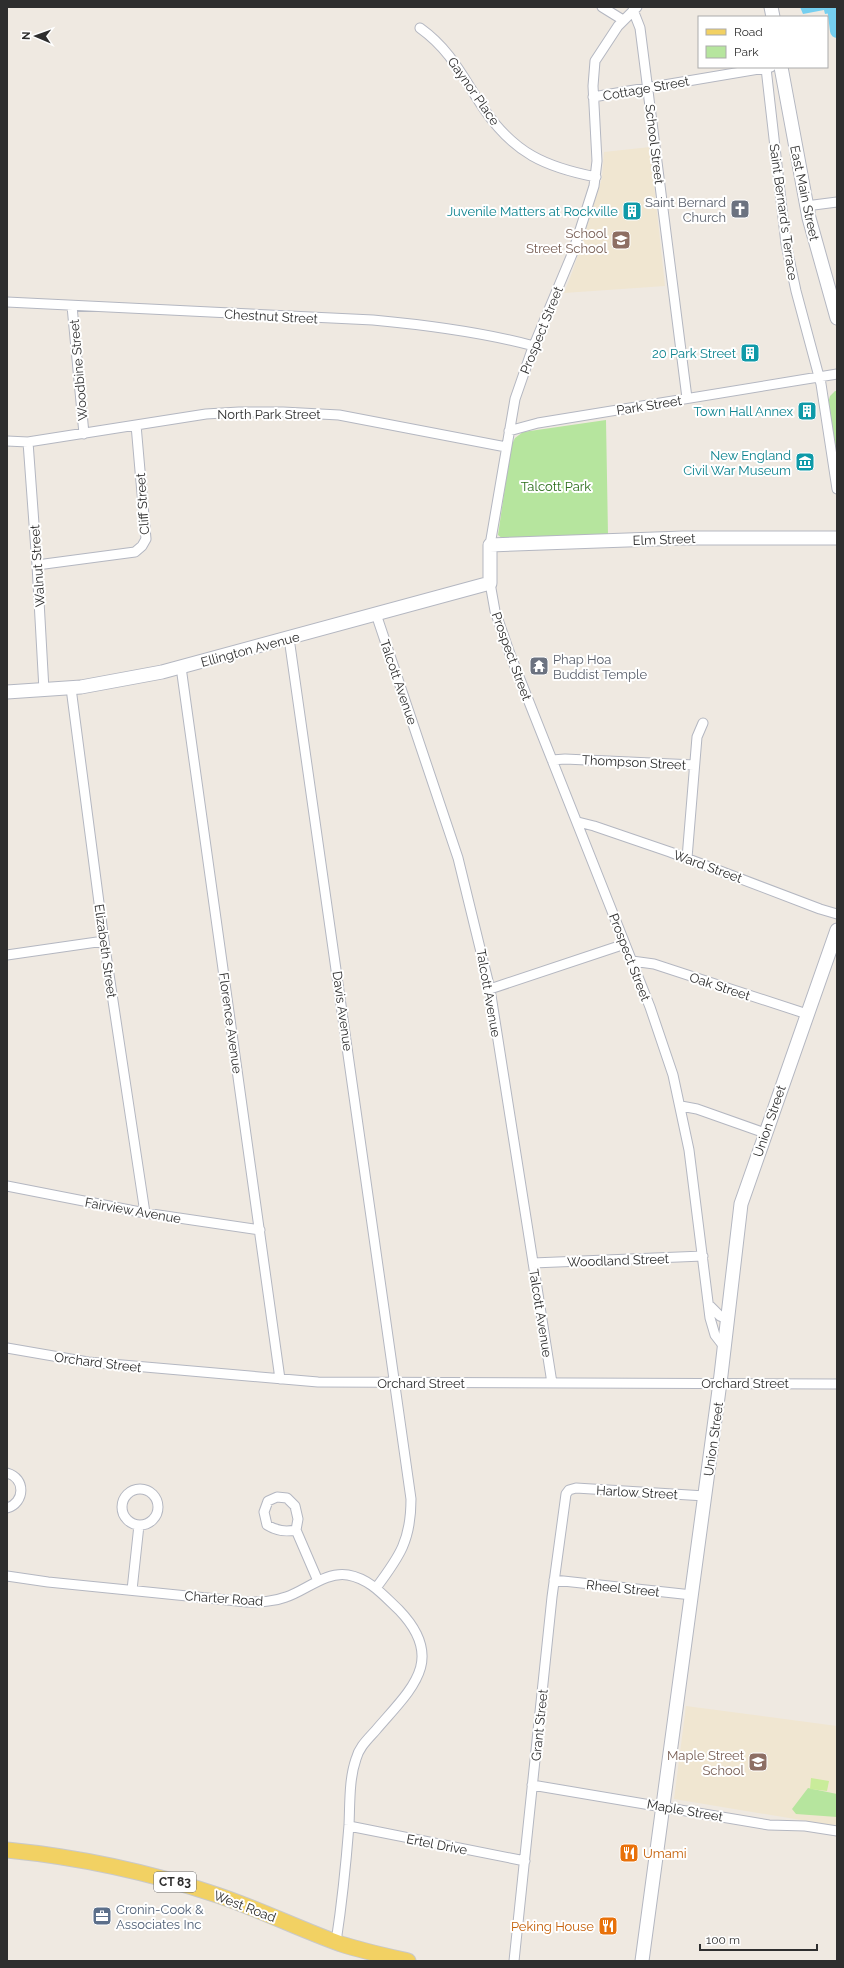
<svg xmlns="http://www.w3.org/2000/svg" width="844" height="1968" viewBox="0 0 844 1968" font-family="Raleway,sans-serif">
<style>
.education{fill:#f0e6d1}
.green{fill:#b6e59e}
.pitch{fill:#c9ec9a}
.water{fill:#75cff0}
.lines{fill:none;stroke-linecap:round;stroke-linejoin:round}
.river{stroke:#75cff0;stroke-width:14}
.street-casing{stroke:#b4b7c1;stroke-width:11}
.secondary-casing{stroke:#b4b7c1;stroke-width:15}
.primary-casing{stroke:#c9c9c9;stroke-width:17}
.street{stroke:#fff;stroke-width:9}
.secondary{stroke:#fff;stroke-width:13}
.primary{stroke:#f2d163;stroke-width:15}
.labels{text-anchor:middle;stroke-width:4;stroke-linejoin:round;paint-order:stroke}
.shield{fill:#fff;stroke:#6d6d6d;stroke-width:1}
.shield-label{font-size:12px;font-weight:bold;fill:#2e2e2e}
.street-label{font-size:13px;fill:#2e2e2e;stroke:#fff}
.worship-label{font-size:13px;fill:#5b616d;stroke:#fff;text-anchor:end}
.culture-label{font-size:13px;fill:#0d838f;stroke:#fff;text-anchor:end}
.education-label{font-size:13px;fill:#785e54;stroke:#fff;text-anchor:end}
.park-label{font-size:13px;fill:#2c6e1b;stroke:#fff}
.food-label{font-size:13px;fill:#c56008;stroke:#fff;text-anchor:start}
.service-label{font-size:13px;fill:#4e5e75;stroke:#fff;text-anchor:start}
</style>
<rect width="100%" height="100%" fill="#efe9e1"/>
<path class="education" d="M650,147L665,286L564,293L573,270L602,178L604,152Z
M686,1706L837,1726V1826L674,1799Z"/>
<path class="green" d="M835,391H837V454L828,403L830,396Z
M606,420L608,535L503,539L498,535L511,446L515,438L523,432Z
M808,1788L837,1794V1817L796,1814L792,1809Z"/>
<path class="pitch" d="M811,1778L829,1781L827,1791L810,1789Z"/>
<path class="water" d="M800,7H837V12L825,14L824,10L803,14Z"/>
<g class="lines">
<path class="river" d="M834,7L837,31"/>
<defs>
<path id="street" d="M602,7L623,20
M633,10L640,28L687,398
M420,28C452,51 463,78 484,109C514,153 545,167 596,177
M766,68L786,244L796,291L821,384L837,489
M593,97L771,67
M806,206L837,202
M7,302L373,320C427,325 482,332 534,346
M72,306L84,434
M509,431L538,423L837,374
M7,441L28,442L206,414L239,412H283L339,415L506,447
M28,442L37,565L44,690
M490,545L515,399L532,350L573,252L594,186L597,161L593,86L595,61L618,26L637,7
M37,565L135,552L142,546L146,539L136,425
M490,583L495,611L510,654L650,1007L673,1075L689,1150L710,1318L715,1335L725,1348
M376,614L458,858L490,989L552,1383
M289,638L411,1499C411,1540 400,1556 376,1588
M181,667L280,1379
M71,688L104,941L145,1213
M552,760L565,759L694,765
M578,822L594,826L670,852L820,909L837,914
M687,858L697,737L703,723
M7,955L104,941
M632,961L654,964L807,1014
M490,989L625,944
M681,1106L697,1109L765,1133
M7,1186L145,1213L260,1230
M533,1263L703,1256
M710,1306L720,1316L728,1319
M7,1348L88,1362L318,1382L837,1384
M7,1473C26,1478 25,1503 7,1508
M122 1507a18 18 0 1 1 36 0a18 18 0 1 1-36 0Z
M296,1530C285,1532 277,1531 267,1525L264,1512L268,1501L277,1497L287,1498L295,1506L298,1519L296,1530L318,1581
M7,1576L48,1582L247,1602C260,1602 273,1602 286,1597C305,1591 326,1571 348,1575C370,1579 383,1595 399,1610C447,1660 411,1689 376,1730C368,1739 359,1747 356,1759C349,1779 350,1803 349,1825C346,1864 342,1903 336,1942
M554,1580L692,1595
M132,1590L139,1525
M532,1785L769,1825L805,1826L837,1831
M349,1826L525,1861
M514,1961L552,1597L566,1494L569,1490L576,1488L705,1496"/>
<path id="secondary" d="M771,7L773,17
M781,67L809,218L837,318
M7,692L81,687L162,672L490,583V545L683,538H837
M642,1961L721,1375L741,1204L837,930"/>
<path id="primary" d="M7,1850C78,1857 149,1872 217,1895C259,1909 299,1929 341,1944C363,1951 386,1956 408,1961"/>
</defs>
<use href="#street" class="street-casing"/>
<use href="#secondary" class="secondary-casing"/>
<use href="#primary" class="primary-casing"/>
<use href="#street" class="street"/>
<use href="#secondary" class="secondary"/>
<use href="#primary" class="primary"/>
</g>
<defs>
<symbol id="church-square" viewBox="-11 -11 22 22"><rect x="-9" y="-9" width="18" height="18" rx="4" fill="#6b7280" stroke="#fff"/><path d="M-1.2-6h2.4v3.5h3.3v2.4h-3.3V6h-2.4V-.1h-3.3v-2.4h3.3Z" fill="#fff"/></symbol>
<symbol id="building-square" viewBox="-11 -11 22 22"><rect x="-9" y="-9" width="18" height="18" rx="4" fill="#0f9aa8" stroke="#fff"/><path d="M-4-6H4V6H1V3H-1V6H-4ZM-2.5-4.3h1.7v1.8h-1.7ZM.8-4.3h1.7v1.8H.8ZM-2.5-1h1.7V.8h-1.7ZM.8-1h1.7V.8H.8Z" fill="#fff"/></symbol>
<symbol id="school-square" viewBox="-11 -11 22 22"><rect x="-9" y="-9" width="18" height="18" rx="4" fill="#8d6e63" stroke="#fff"/><path d="M0-5L7-2L0 1L-7-2ZM-4 1L0 2.5L4 1V4Q0 6-4 4Z" fill="#fff"/></symbol>
<symbol id="museum-square" viewBox="-11 -11 22 22"><rect x="-9" y="-9" width="18" height="18" rx="4" fill="#0f9aa8" stroke="#fff"/><path d="M0-6L6-3V-2H-6V-3ZM-5-1h2V3h-2ZM-1-1h2V3h-2ZM3-1h2V3H3ZM-6 4H6V6H-6Z" fill="#fff"/></symbol>
<symbol id="temple-square" viewBox="-11 -11 22 22"><rect x="-9" y="-9" width="18" height="18" rx="4" fill="#6b7280" stroke="#fff"/><path d="M0-6L5-2H3V0L6.5 2.5H4V6H1.5V3h-3V6H-4V2.5H-6.5L-3 0V-2H-5Z" fill="#fff"/></symbol>
<symbol id="restaurant-square" viewBox="-11 -11 22 22"><rect x="-9" y="-9" width="18" height="18" rx="4" fill="#e8710a" stroke="#fff"/><path d="M-5-6h1v4h1v-4h1v4h1v-4h1v5L-1.5 .5V6h-2V.5L-5-1ZM5-6V6H3V1.5H1.5Q1.5-4 5-6Z" fill="#fff"/></symbol>
<symbol id="office-square" viewBox="-11 -11 22 22"><rect x="-9" y="-9" width="18" height="18" rx="4" fill="#5c6f8a" stroke="#fff"/><path d="M-6-3h4V-5.5h4V-3h4V5H-6ZM-1-4.5V-3h2v-1.5ZM-6 0V1H6V0Z" fill="#fff"/></symbol>
</defs>
<g fill-rule="evenodd">
<use href="#church-square" x="729" y="198" width="22" height="22"/>
<use href="#building-square" x="621" y="200" width="22" height="22"/>
<use href="#school-square" x="610" y="229" width="22" height="22"/>
<use href="#building-square" x="739" y="342" width="22" height="22"/>
<use href="#building-square" x="796" y="400" width="22" height="22"/>
<use href="#museum-square" x="794" y="451" width="22" height="22"/>
<use href="#temple-square" x="528" y="655" width="22" height="22"/>
<use href="#school-square" x="747" y="1751" width="22" height="22"/>
<use href="#restaurant-square" x="618" y="1842" width="22" height="22"/>
<use href="#office-square" x="91" y="1905" width="22" height="22"/>
<use href="#restaurant-square" x="597" y="1915" width="22" height="22"/>
</g>
<g class="labels">
<rect class="shield" x="154" y="1872" width="42" height="20" rx="3"/>
<g class="shield-label">
<text x="175" y="1886">CT 83</text>
</g>
<g class="street-label">
<text transform="translate(646 88) rotate(-10)" y="5">Cottage Street</text>
<text transform="translate(474 91) rotate(55)" y="5">Gaynor Place</text>
<text transform="translate(655 144) rotate(83)" y="5">School Street</text>
<text transform="translate(805 193) rotate(78)" y="5">East Main Street</text>
<text transform="translate(784 212) rotate(82)" y="5">Saint Bernard's Terrace</text>
<text transform="translate(271 316) rotate(3)" y="5">Chestnut Street</text>
<text transform="translate(541 330) rotate(-68)" y="5">Prospect Street</text>
<text transform="translate(78 370) rotate(-95)" y="5">Woodbine Street</text>
<text transform="translate(649 405) rotate(-9)" y="5">Park Street</text>
<text x="269" y="419">North Park Street</text>
<text transform="translate(142 504) rotate(-94)" y="5">Cliff Street</text>
<text transform="translate(664 539) rotate(-2)" y="5">Elm Street</text>
<text transform="translate(37 566) rotate(-94)" y="5">Walnut Street</text>
<text transform="translate(250 649) rotate(-15)" y="5">Ellington Avenue</text>
<text transform="translate(512 656) rotate(70)" y="5">Prospect Street</text>
<text transform="translate(399 682) rotate(71)" y="5">Talcott Avenue</text>
<text transform="translate(634 762) rotate(3)" y="5">Thompson Street</text>
<text transform="translate(708 866) rotate(20)" y="5">Ward Street</text>
<text transform="translate(106 951) rotate(82)" y="5">Elizabeth Street</text>
<text transform="translate(630 957) rotate(69)" y="5">Prospect Street</text>
<text transform="translate(720 986) rotate(18)" y="5">Oak Street</text>
<text transform="translate(489 993) rotate(80)" y="5">Talcott Avenue</text>
<text transform="translate(343 1011) rotate(82)" y="5">Davis Avenue</text>
<text transform="translate(231 1023) rotate(82)" y="5">Florence Avenue</text>
<text transform="translate(769 1121) rotate(-71)" y="5">Union Street</text>
<text transform="translate(133 1210) rotate(10)" y="5">Fairview Avenue</text>
<text transform="translate(618 1260) rotate(-2)" y="5">Woodland Street</text>
<text transform="translate(541 1313) rotate(81)" y="5">Talcott Avenue</text>
<text transform="translate(98 1362) rotate(7)" y="5">Orchard Street</text>
<text x="421" y="1388">Orchard Street</text>
<text x="745" y="1388">Orchard Street</text>
<text transform="translate(713 1439) rotate(-82)" y="5">Union Street</text>
<text transform="translate(637 1492) rotate(3)" y="5">Harlow Street</text>
<text transform="translate(623 1588) rotate(6)" y="5">Rheel Street</text>
<text transform="translate(224 1598) rotate(4)" y="5">Charter Road</text>
<text transform="translate(539 1725) rotate(-84)" y="5">Grant Street</text>
<text transform="translate(685 1810) rotate(10)" y="5">Maple Street</text>
<text transform="translate(437 1844) rotate(11)" y="5">Ertel Drive</text>
<text transform="translate(245 1906) rotate(21)" y="5">West Road</text>
</g>
<g class="worship-label">
<text x="726" y="207">Saint Bernard<tspan x="726" dy="15">Church</tspan></text>
<text x="553" y="664" text-anchor="start">Phap Hoa<tspan x="553" dy="15">Buddist Temple</tspan></text>
</g>
<g class="culture-label">
<text x="618" y="216">Juvenile Matters at Rockville</text>
<text x="736" y="358">20 Park Street</text>
<text x="793" y="416">Town Hall Annex</text>
<text x="791" y="460">New England<tspan x="791" dy="15">Civil War Museum</tspan></text>
</g>
<g class="education-label">
<text x="607" y="238">School<tspan x="607" dy="15">Street School</tspan></text>
<text x="744" y="1760">Maple Street<tspan x="744" dy="15">School</tspan></text>
</g>
<g class="park-label">
<text x="556" y="491">Talcott Park</text>
</g>
<g class="food-label">
<text x="643" y="1858">Umami</text>
<text x="594" y="1931" text-anchor="end">Peking House</text>
</g>
<g class="service-label">
<text x="116" y="1914">Cronin-Cook &amp;<tspan x="116" dy="15">Associates Inc</tspan></text>
</g>
</g>
<rect width="844" height="1968" fill="none" stroke="#2e2e2e" stroke-width="16"/>
<rect x="698" y="16" width="130" height="52" fill="#ffffff" stroke="#ababab"/>
<rect x="706" y="29" width="20" height="6" fill="#f2d163" stroke="#ababab"/>
<text x="734" y="36" font-size="12" fill="#2e2e2e">Road</text>
<rect x="706" y="46" width="20" height="12" fill="#b6e59e" stroke="#ababab"/>
<text x="734" y="56" font-size="12" fill="#2e2e2e">Park</text>
<g transform="translate(36 36) rotate(272)" stroke="#ffffff" stroke-width="3" paint-order="stroke">
<path d="M0-3L7 15L0 10L-7 15Z" fill="#2e2e2e"/>
<text y="-6" font-size="11" font-weight="bold" text-anchor="middle" fill="#2e2e2e">N</text>
</g>
<path d="M700 1944v6h117v-6" fill="none" stroke="#2e2e2e" stroke-width="2"/>
<text x="706" y="1944" font-size="12" fill="#2e2e2e" stroke="#ffffff" stroke-width="3" paint-order="stroke">100 m</text>
</svg>
